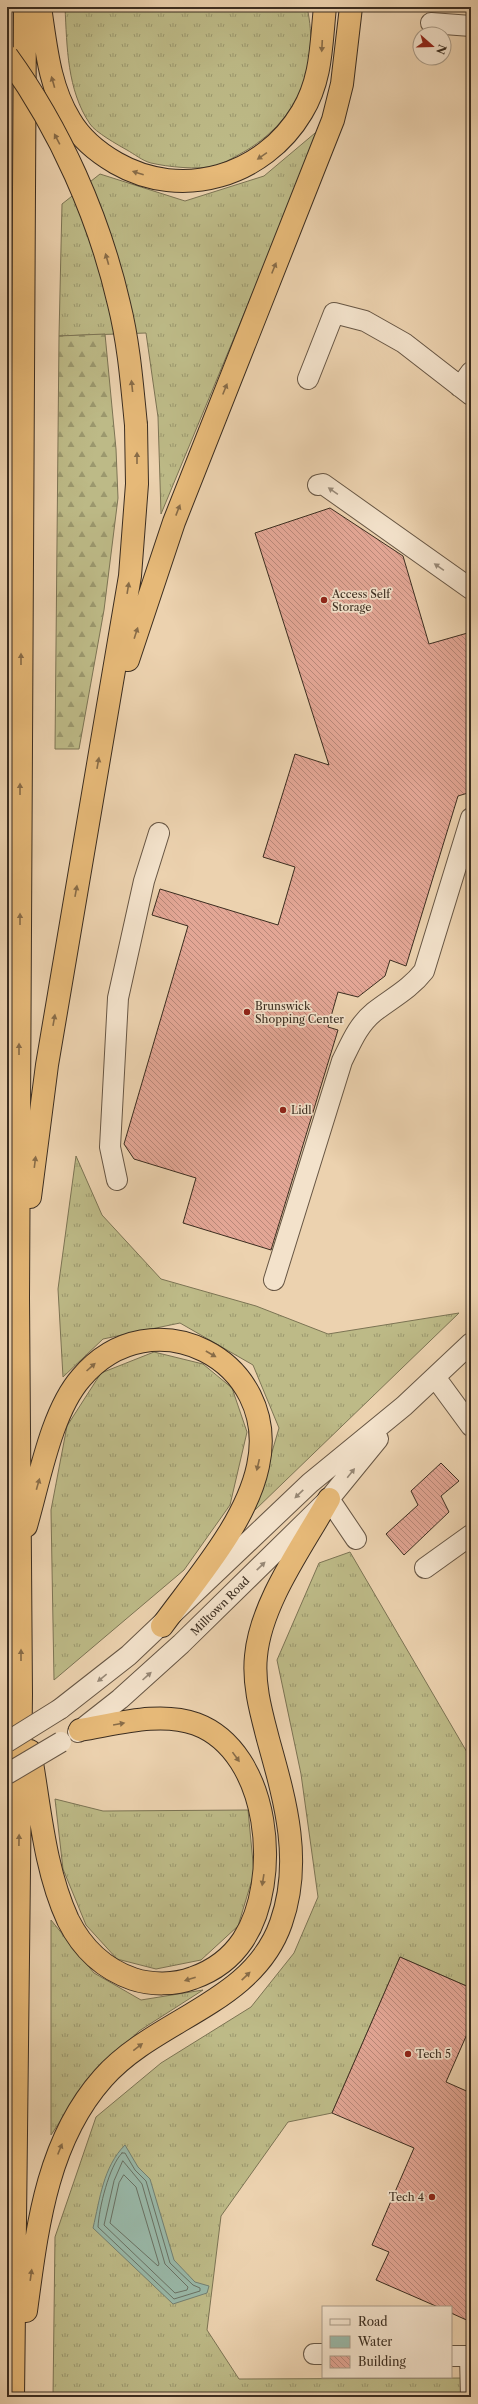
<svg xmlns="http://www.w3.org/2000/svg" width="478" height="2404" viewBox="0 0 478 2404" font-family="'Libre Caslon Text',serif">
<style>
.grass{fill:url(#grass-tufts);stroke:#7c7454}
.forest{fill:url(#forest-firs);stroke:#7c7454}
.water{fill:#99b8a8;stroke:#738072}
.lines{fill:none;stroke-linecap:round;stroke-linejoin:round}
.shore{stroke:#6a7264;stroke-width:1}
.building{fill:url(#building-back-hatch);stroke:#3b2d20}
.minor-casing{stroke:#675644;stroke-width:22}
.highway-casing{stroke:#3b2d20;stroke-width:24}
.minor{stroke:#f3e2cb;stroke-width:20}
.highway{stroke:#e6b978;stroke-width:22}
.minor-bridge-casing{stroke:#675644;stroke-width:22;stroke-linecap:butt}
.highway-bridge-casing{stroke:#3b2d20;stroke-width:24;stroke-linecap:butt}
.minor-bridge{stroke:#f3e2cb;stroke-width:20}
.highway-bridge{stroke:#e6b978;stroke-width:22}
.oneway{fill:#886c48}
.oneway2{fill:#978876}
.poi-dot{fill:#8f2418;stroke:#f3e2cb;stroke-width:1.5}
.labels{text-anchor:middle;stroke-width:3.5;stroke-linejoin:round;paint-order:stroke}
.poi-label{font-size:11px;fill:#3b2d20;stroke:#f3e2cb;text-anchor:start}
.street-label{font-size:11px;fill:#3b2d20;stroke:#f3e2cb}
</style>
<defs>
<pattern id="grass-tufts" width="24" height="20" patternUnits="userSpaceOnUse"><rect width="24" height="20" fill="#bdba87"/><path d="M3 7l-1-3M5 7V3M7 7l1-3M15 17l-1-3M17 17v-4M19 17l1-3" fill="none" stroke="#9b986e"/></pattern>
<pattern id="forest-firs" width="22" height="20" patternUnits="userSpaceOnUse"><rect width="22" height="20" fill="#bdba87"/><path d="M5 1l3.5 6h-7zM16 11l3.5 6h-7z" fill="#9b986e"/></pattern>
<pattern id="building-back-hatch" width="6" height="6" patternUnits="userSpaceOnUse"><rect width="6" height="6" fill="#e3a695"/><path d="M-1 5l2 2M0 0l6 6M5-1l2 2" fill="none" stroke="#b98879"/></pattern>
</defs>
<rect width="100%" height="100%" fill="#ecd2af"/>
<filter id="stains"><feTurbulence type="fractalNoise" baseFrequency=".005" numOctaves="4"/><feColorMatrix values="0 0 0 0 .2 0 0 0 0 .09 0 0 0 0 .02 0 0 0 .5 -.17"/></filter>
<radialGradient id="worn" r=".72"><stop offset=".6" stop-color="#630" stop-opacity="0"/><stop offset="1" stop-color="#630" stop-opacity=".3"/></radialGradient>
<path class="grass" d="M65,7H307C320,66 299,118 247,150C238,155 225,163 215,166C198,170 168,167 151,163C143,161 134,154 127,150C118,145 95,132 90,124C67,90 67,47 65,7Z
M321,128L161,514L158,417L146,333L59,336L62,204L100,174L185,201L264,176Z
M76,1156L102,1215L161,1279L256,1306L328,1334L459,1313L255,1510L279,1428L253,1365L180,1323L103,1339L63,1377L58,1289Z
M154,1352L203,1364L232,1388L247,1432L230,1505L184,1570L54,1680L51,1510L67,1426L101,1373Z
M350,1552L471,1759V1988L400,1957L332,2113L288,2122L221,2216L207,2330L239,2379L471,2378V2397H53L55,2237L96,2117L161,2063L251,2007L294,1953L318,1897L301,1774L277,1660L319,1563Z
M55,1799L103,1811L248,1810L254,1873L238,1926L201,1960L156,1969L117,1959L86,1925L63,1869Z
M51,1920L94,1973L141,2000L203,1990L139,2031L88,2079L51,2135Z"/>
<path class="forest" d="M105,334L116,449L118,498L104,610L79,749H55L59,336Z"/>
<path class="water" d="M125,2145L138,2167L150,2179L174,2260L195,2282L209,2286L207,2293L173,2304L93,2228C100,2199 103,2167 125,2145Z"/>
<g class="lines">
<path class="shore" d="M122,2153H125L135,2170L146,2181L170,2263L193,2285L200,2288V2291L174,2299L98,2227C99,2208 109,2166 122,2153Z
M123,2161L142,2184L165,2264L188,2287L187,2290L175,2293L104,2225L114,2181Z
M124,2175L136,2187L159,2264L158,2266L110,2223L119,2183Z"/>
</g>
<path class="building" d="M330,508L403,556L429,644L471,632V792L458,796L406,966L390,960L385,976L358,997L338,992L328,1027L338,1030L271,1250L183,1223L196,1178L134,1159L124,1144L188,926L152,915L160,889L278,925L295,867L263,857L295,754L329,765L255,533Z
M441,1463L459,1481L441,1496L449,1512L404,1555L386,1534L418,1505L411,1491Z
M400,1957L471,1988V2025L446,2082L471,2093V2322L451,2313V2307H438L376,2280L389,2252L372,2245L414,2148L332,2113Z"/>
<g class="lines">
<defs>
<path id="minor" d="M431,23L471,26
M308,379L334,313L365,321L404,343L471,395
M460,387L471,372
M318,485L323,484L471,589
M117,1180L110,1147L118,998L144,881L159,833
M274,1280L342,1061C351,1043 358,1025 374,1012C392,998 410,989 424,971L471,818
M435,1377L471,1426
M329,1499L356,1539
M425,1568L471,1535
M60,1709L129,1655L310,1483L404,1406L471,1343
M78,1732L120,1699L181,1644L329,1499L378,1439
M314,2354H323
M451,2356H471
M470,2356L471,2397"/>
<path id="highway" d="M40,7C46,46 49,86 70,120C81,139 97,152 116,163C182,201 264,176 302,112C322,79 321,44 325,7
M128,660L174,522L333,120L342,84L351,7
M30,1197L47,1065L130,576L137,484L136,425
M26,1526C39,1482 51,1412 81,1378C152,1294 281,1360 258,1466C246,1523 196,1579 162,1626
M30,1751C40,1807 44,1868 68,1920C82,1948 104,1969 133,1979C151,1985 175,1985 193,1978C213,1971 231,1958 243,1940C282,1881 271,1752 196,1724C160,1711 117,1724 80,1730
M26,2311C37,2230 46,2142 103,2078C156,2018 253,2004 281,1923C303,1861 285,1800 268,1739C261,1712 253,1684 256,1656C261,1602 303,1546 329,1499
M13,2397L21,1694L18,1298L25,7"/>
</defs>
<use href="#minor" class="minor-casing"/>
<use href="#highway" class="highway-casing"/>
<use href="#minor" class="minor"/>
<use href="#highway" class="highway"/>
<defs>
<path id="minor-bridge" d="M7,1742L60,1709
M7,1774L61,1742"/>
<path id="highway-bridge" d="M7,56C60,129 99,217 119,304C129,344 132,385 136,425"/>
</defs>
<use href="#minor-bridge" class="minor-bridge-casing"/>
<use href="#highway-bridge" class="highway-bridge-casing"/>
<use href="#minor-bridge" class="minor-bridge"/>
<use href="#highway-bridge" class="highway-bridge"/>
</g>
<defs><path id="oneway-solid" d="M-6-.8H1V-3.2L6.5 0L1 3.2V.8H-6Z"/></defs>
<g class="oneway">
<use href="#oneway-solid" transform="translate(322 46) rotate(93)"/>
<use href="#oneway-solid" transform="translate(53 82) rotate(-106)"/>
<use href="#oneway-solid" transform="translate(57 139) rotate(-118)"/>
<use href="#oneway-solid" transform="translate(262 156) rotate(145)"/>
<use href="#oneway-solid" transform="translate(138 173) rotate(-162)"/>
<use href="#oneway-solid" transform="translate(107 259) rotate(-106)"/>
<use href="#oneway-solid" transform="translate(274 268) rotate(-68)"/>
<use href="#oneway-solid" transform="translate(132 386) rotate(-96)"/>
<use href="#oneway-solid" transform="translate(225 389) rotate(-68)"/>
<use href="#oneway-solid" transform="translate(137 458) rotate(-90)"/>
<use href="#oneway-solid" transform="translate(178 510) rotate(-69)"/>
<use href="#oneway-solid" transform="translate(128 588) rotate(-81)"/>
<use href="#oneway-solid" transform="translate(136 633) rotate(-72)"/>
<use href="#oneway-solid" transform="translate(21 659) rotate(-90)"/>
<use href="#oneway-solid" transform="translate(98 763) rotate(-80)"/>
<use href="#oneway-solid" transform="translate(20 789) rotate(-90)"/>
<use href="#oneway-solid" transform="translate(76 891) rotate(-80)"/>
<use href="#oneway-solid" transform="translate(20 919) rotate(-90)"/>
<use href="#oneway-solid" transform="translate(54 1020) rotate(-80)"/>
<use href="#oneway-solid" transform="translate(19 1049) rotate(-90)"/>
<use href="#oneway-solid" transform="translate(35 1162) rotate(-83)"/>
<use href="#oneway-solid" transform="translate(211 1354) rotate(30)"/>
<use href="#oneway-solid" transform="translate(91 1367) rotate(-42)"/>
<use href="#oneway-solid" transform="translate(258 1465) rotate(103)"/>
<use href="#oneway-solid" transform="translate(38 1484) rotate(-74)"/>
<use href="#oneway-solid" transform="translate(21 1655) rotate(-90)"/>
<use href="#oneway-solid" transform="translate(119 1724) rotate(-10)"/>
<use href="#oneway-solid" transform="translate(236 1757) rotate(54)"/>
<use href="#oneway-solid" transform="translate(19 1840) rotate(-89)"/>
<use href="#oneway-solid" transform="translate(263 1880) rotate(99)"/>
<use href="#oneway-solid" transform="translate(246 1976) rotate(-44)"/>
<use href="#oneway-solid" transform="translate(190 1979) rotate(162)"/>
<use href="#oneway-solid" transform="translate(138 2047) rotate(-38)"/>
<use href="#oneway-solid" transform="translate(60 2149) rotate(-68)"/>
<use href="#oneway-solid" transform="translate(31 2275) rotate(-82)"/>
</g>
<g class="oneway2">
<use href="#oneway-solid" transform="translate(333 491) rotate(-145)"/>
<use href="#oneway-solid" transform="translate(439 567) rotate(-145)"/>
<use href="#oneway-solid" transform="translate(351 1473) rotate(-51)"/>
<use href="#oneway-solid" transform="translate(299 1494) rotate(136)"/>
<use href="#oneway-solid" transform="translate(261 1566) rotate(-44)"/>
<use href="#oneway-solid" transform="translate(147 1676) rotate(-42)"/>
<use href="#oneway-solid" transform="translate(102 1678) rotate(141)"/>
</g>
<g class="poi-dot">
<circle cx="324" cy="600" r="4"/>
<circle cx="247" cy="1012" r="4"/>
<circle cx="283" cy="1110" r="4"/>
<circle cx="408" cy="2054" r="4"/>
<circle cx="432" cy="2197" r="4"/>
</g>
<g class="labels">
<g class="poi-label">
<text x="332" y="598">Access Self<tspan x="332" dy="13">Storage</tspan></text>
<text x="255" y="1010">Brunswick<tspan x="255" dy="13">Shopping Center</tspan></text>
<text x="291" y="1114">Lidl</text>
<text x="416" y="2058">Tech 5</text>
<text x="424" y="2201" text-anchor="end">Tech 4</text>
</g>
<g class="street-label">
<text transform="translate(220 1606) rotate(-45)" y="4">Milltown Road</text>
</g>
</g>
<rect width="478" height="2404" fill="none" stroke="#ecd2af" stroke-width="24"/>
<rect x="8" y="8" width="462" height="2388" fill="none" stroke="#3b2d20" stroke-width="2"/>
<rect x="12" y="12" width="454" height="2380" fill="none" stroke="#3b2d20"/>
<rect x="322" y="2306" width="130" height="72" fill="#f3e2cb" stroke="#a99a87"/>
<rect x="330" y="2319" width="20" height="6" fill="#f3e2cb" stroke="#a99a87"/>
<text x="358" y="2326" font-size="12" fill="#3b2d20">Road</text>
<rect x="330" y="2336" width="20" height="12" fill="#99b8a8" stroke="#a99a87"/>
<text x="358" y="2346" font-size="12" fill="#3b2d20">Water</text>
<rect x="330" y="2356" width="20" height="12" fill="url(#building-back-hatch)" stroke="#a99a87"/>
<text x="358" y="2366" font-size="12" fill="#3b2d20">Building</text>
<g transform="translate(432 46) rotate(110)"><circle r="19" fill="#f3e2cb" stroke="#a99a87"/>
<path d="M0-3L7 15L0 10L-7 15Z" fill="#8f2418"/>
<text y="-6" font-size="11" font-weight="bold" text-anchor="middle" fill="#3b2d20">N</text>
</g>
<rect width="100%" height="100%" filter="url(#stains)"/>
<rect width="100%" height="100%" fill="url(#worn)"/>
</svg>
